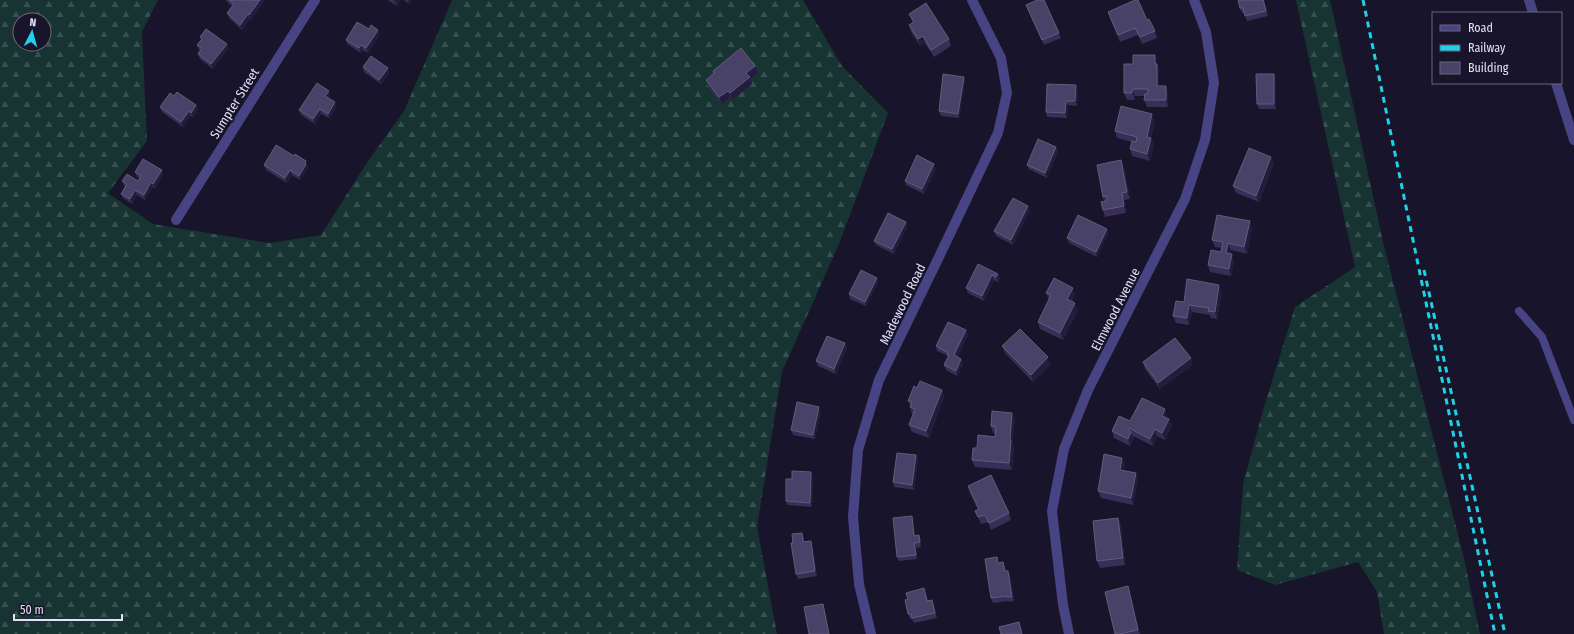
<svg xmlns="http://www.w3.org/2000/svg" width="1574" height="634" viewBox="0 0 1574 634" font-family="'Fira Sans Condensed',sans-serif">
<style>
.forest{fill:url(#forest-firs);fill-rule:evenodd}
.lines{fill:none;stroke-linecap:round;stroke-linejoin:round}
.service{stroke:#474483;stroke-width:8}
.minor{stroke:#474483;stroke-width:10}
.tertiary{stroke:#474483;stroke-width:10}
.rail{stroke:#1fd1e8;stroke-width:3;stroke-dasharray:6 5;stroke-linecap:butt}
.wall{fill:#372f55}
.shaded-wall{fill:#231c3c}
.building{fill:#494267;stroke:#625b7e}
.labels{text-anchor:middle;stroke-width:4;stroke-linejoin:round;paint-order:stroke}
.street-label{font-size:13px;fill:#e3dffc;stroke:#181429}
</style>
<defs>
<pattern id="forest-firs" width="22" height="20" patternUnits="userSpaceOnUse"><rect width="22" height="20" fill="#173332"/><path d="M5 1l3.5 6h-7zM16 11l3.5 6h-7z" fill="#395051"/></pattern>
</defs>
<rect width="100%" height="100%" fill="#181429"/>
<path class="forest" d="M0,0H158L142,32L147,141L108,193L153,224L269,243L321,235L368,161L404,111L452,0H803L842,66L888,113L839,244L782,372L757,527L777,634H0ZM20,20H44V44H20Z
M1296,0H1330L1384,246L1464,558L1480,634H1384L1377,592L1358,562L1275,585L1237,570L1243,484L1263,410L1295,307L1355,267Z"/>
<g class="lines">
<path class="service" d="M1519,311L1542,337L1574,420"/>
<path class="minor" d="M176,220L315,0
M871,634L859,584L853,517L858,450L879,380L937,261L998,133L1007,93L1001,58L972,0
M1069,634L1063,605L1052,511L1064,449L1088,390L1185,199L1205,140L1214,83L1206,32L1194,0"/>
<path class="tertiary" d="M1529,0L1533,13
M1556,83L1574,140"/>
<path class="rail" d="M1363,0L1495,634
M1424,270L1505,634"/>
</g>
<path class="wall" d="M226,0H265L251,20L250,19L242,30L229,18L227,13L232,6L227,2Z
M388,0H400L397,6Z
M404,0H412L409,4Z
M1264,0L1268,16L1247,21L1244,13H1242L1240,8Z
M1026,5L1059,33L1061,38L1044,45Z
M1108,12L1147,20L1155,31L1157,38L1142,44L1138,35L1120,42Z
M909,14L949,39L951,46L934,57L925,43L920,46L911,32L909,25L913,23Z
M369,29L380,34L368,53L363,50L361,53L347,44L346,40Z
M200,37L227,44L228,49L213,69L200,59L198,54L200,51L199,50L197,45L201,40Z
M1157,62V65L1159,71V86L1168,93V107H1147L1144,100L1145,96H1135V100H1127L1124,93L1133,64Z
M755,66L758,73L750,79L752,84L732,100L730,97L722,104L708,87L706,80L714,73L713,71Z
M363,67L388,68L389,73L381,84L364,72Z
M1276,78V109H1259L1257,104Z
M965,81L959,118L941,116L939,111Z
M1078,90L1077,106L1068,105L1067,118L1047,117L1046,112Z
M174,96L196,105L198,110L193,117L190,116L183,127L162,112L160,107Z
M330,96L329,98L337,107L329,118L321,114L315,124L301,115L299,110Z
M1155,121L1151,138L1154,145L1150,161L1132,156L1130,149L1132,142L1117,138L1115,131Z
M1056,147L1058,152L1047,178L1029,169L1027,165Z
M294,156L308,166L307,167L308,168L300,180L292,175L287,183L266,170L264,165Z
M1274,164L1259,202L1236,193L1233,186Z
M1124,167L1130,199L1124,200L1126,213L1105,217L1103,210L1104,201L1103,197Z
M936,169L924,194L906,185L905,181Z
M135,172L163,174L155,189L153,187L145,200L137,195L132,204L123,198L121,194L125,187L124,186L122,181H138L140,179L137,177Z
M1030,210L1013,245L996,236L994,231Z
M906,222L907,227L894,254L876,245L874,241Z
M1252,228L1247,254L1231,250L1230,254L1234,261L1231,276L1210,272L1208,265L1221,252L1222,248L1215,247L1212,240Z
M1107,229L1108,234L1097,257L1069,243L1067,238Z
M978,264L1000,278L998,282L994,280L984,301L968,293L966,288Z
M878,283L866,306L850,299L849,294Z
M1222,292L1217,319L1211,318L1210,315L1192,312L1189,325L1176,323L1173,316L1184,302Z
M1046,293L1075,295L1072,302L1078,310L1063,340L1040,329L1038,322L1049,300Z
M966,330L968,335L957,357L961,359L963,364L957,376L946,370L944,365L948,356L937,351L936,346Z
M845,343L847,348L836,374L818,366L816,361Z
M1002,346L1051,364L1033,382L1005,353Z
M1143,362L1193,365L1160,389L1145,369Z
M917,388L942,390L944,397L929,438L912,432L909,425L913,414H912L910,407V405L908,401Z
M821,412L815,439L793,435L791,430Z
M1012,413L1015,420L1012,443L1014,447L1012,470L975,467L972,460L977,448L995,437L996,434L993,433L991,426Z
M1167,416L1166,418L1169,419L1172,426L1165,440L1157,436L1153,446L1133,436L1134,439L1130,446L1114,438L1112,431L1130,421Z
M916,455L918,460L914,490L894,487L893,482Z
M1122,458L1125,465L1123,470L1136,473L1138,480L1133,505L1101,498L1098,491Z
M811,472L813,477L812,507L787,505L786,501L792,479Z
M968,486L1009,513L1011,520L991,530L988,522L981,524L975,511L978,510L970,493Z
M912,516L913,521L915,536L919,535L921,540V547L916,548L917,559L899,561L897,557Z
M1118,518L1121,525L1125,565L1100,568L1097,561Z
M804,537V542L811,541L812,546L817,576L798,579L796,574L793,543Z
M1003,562L1006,571H1008L1010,575L1014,601L1009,602L1008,601L993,603L991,598L999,563Z
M1128,586L1130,593L1140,634H1115Z
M924,588L928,601L932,600L937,618L914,623L912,619H910L908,614V599Z"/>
<path class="shaded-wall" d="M260,0H265L251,20L249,15Z
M394,0H400L397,6Z
M408,0H412L409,4Z
M248,14L250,19L242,30L240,25Z
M378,30L380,34L368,53L366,48Z
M923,36L925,43L920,46L918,39Z
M227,44L228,49L213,69L211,64Z
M361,45L363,50L361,53L359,48Z
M1155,55L1159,71V93L1157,86L1155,64Z
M755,66L758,73L750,79L752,84L732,100L730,93L746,73Z
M388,68L389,73L381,84L379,80Z
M1274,74L1276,78V109L1274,104Z
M964,77L965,81L959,118L958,114Z
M1076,85L1078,90L1077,106L1075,101Z
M1166,86L1168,93V107L1166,100Z
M1133,89L1135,96V100L1132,93Z
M329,91L330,96L327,101L325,96Z
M728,91L730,97L722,104L719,97Z
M1066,101L1068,105L1067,118L1065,113Z
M335,102L337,107L329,118L328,114Z
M196,105L198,110L193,117L191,113Z
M320,109L321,114L315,124L313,119Z
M189,111L190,116L183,127L181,122Z
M1152,114L1155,121L1149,144L1147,137Z
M1151,138L1154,145L1150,161L1147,154Z
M1056,147L1058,152L1047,178L1045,173Z
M1271,157L1274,164L1259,202L1256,196Z
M1121,160L1124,167L1130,199L1127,192Z
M306,161L308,168L300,180L299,176Z
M934,164L936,169L924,194L922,189Z
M162,170L163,174L155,189L153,184Z
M290,170L292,175L287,183L285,178Z
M151,182L153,187L145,200L144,195Z
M135,190L137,195L132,204L130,199Z
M1122,193L1124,200L1126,213L1124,206Z
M1028,206L1030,210L1013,245L1011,240Z
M1250,221L1252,228L1247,254L1244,247Z
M906,222L907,227L894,254L892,249Z
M1107,229L1108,234L1097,257L1096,252Z
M1228,243L1231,250L1229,260L1226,253Z
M1232,254L1234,261L1231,276L1229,269Z
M998,274L1000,278L998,282L996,277Z
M992,275L994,280L984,301L982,296Z
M877,278L878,283L866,306L865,302Z
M1219,285L1222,292L1217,319L1215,312Z
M1073,288L1075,295L1070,306L1067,299Z
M1075,303L1078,310L1063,340L1060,333Z
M1189,305L1192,312L1189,325L1187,318Z
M966,330L968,335L955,360L954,355Z
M845,343L847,348L836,374L834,369Z
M1048,357L1051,364L1033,382L1031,375Z
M1191,358L1193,365L1160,389L1158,383Z
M961,359L963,364L957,376L956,371Z
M942,390L944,397L929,438L926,431Z
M819,407L821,412L815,439L813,435Z
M1165,409L1167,416L1164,423L1162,416Z
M1012,413L1015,420L1012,443L1014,447L1012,470L1009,463L1010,439Z
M1169,419L1172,426L1165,440L1162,433Z
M1129,428L1131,433V432L1134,439L1130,446L1128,439V430Z
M1155,429L1157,436L1153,446L1150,439Z
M916,455L918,460L914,490L912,485Z
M1122,458L1125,465L1122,477L1120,470Z
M811,472L813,477L812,507L810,503Z
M1136,473L1138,480L1133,505L1131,498Z
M912,516L913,521L915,540L914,536Z
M1118,518L1121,525L1125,565L1123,558Z
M919,535L921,540V547L920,542Z
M811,541L812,546L817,576L815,571Z
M914,543L916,548L917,559L916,555Z
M1008,571L1010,575L1014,601L1012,597Z
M1128,586L1130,593L1140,634L1138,630Z"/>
<path class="building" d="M229,0H260L249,15L248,14L240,25L227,13L234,4Z
M1037,0H1044L1059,33L1042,40L1026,5Z
M1135,0H1138L1147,20L1149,19L1155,31L1140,37L1135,28L1118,35L1108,12Z
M1238,0H1263L1266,11L1245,16L1243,8H1240Z
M926,3L949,39L931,50L923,36L918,39L909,25L914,22L909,14Z
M357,22L369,29L371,25L378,30L366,48L361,45L359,48L346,40Z
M206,29L227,44L211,64L198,54L202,48L197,45L202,39L200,37Z
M741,48L755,66L746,73L750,77L730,93L728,91L719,97L706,80L714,73L713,71Z
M1133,55H1155V64H1157V86H1166V100H1144L1145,94H1148V89H1133L1132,93H1124V64H1133Z
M371,56L388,68L379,80L363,67Z
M943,74L964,77L958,114L939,111Z
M1256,74H1274V104H1257Z
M317,83L329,91L325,96L335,102L328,114L320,109L313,119L299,110Z
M1047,84L1076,85L1075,101H1066L1065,113L1046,112Z
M177,92L196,105L191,113L189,111L181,122L160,107L170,93L174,96Z
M1121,106L1152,114L1147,137L1151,138L1147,154L1130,149L1132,141L1136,142L1137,137L1115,131Z
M1038,139L1056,147L1045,173L1027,165Z
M276,145L294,156L295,154L306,161L305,163L306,164L299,176L290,170L285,178L264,165Z
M1249,148L1271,157L1256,196L1233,186Z
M917,155L934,164L922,189L905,181Z
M143,159L162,170L153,184L151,182L144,195L135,190L130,199L121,194L127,184L122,181L127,174L138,181L141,176L135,172Z
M1121,160L1127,192L1122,193L1124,206L1103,210L1101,202L1107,201V196L1103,197L1097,165Z
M1013,198L1028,206L1011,240L994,231Z
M888,213L906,222L892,249L874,241Z
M1078,215L1107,229L1096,252L1067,238Z
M1217,215L1250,221L1244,247L1228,243L1226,253L1232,254L1229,269L1208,265L1211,250L1221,252L1223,242L1212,240Z
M978,264L998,274L996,277L992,275L982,296L966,288Z
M861,270L877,278L865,302L849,294Z
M1054,278L1073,288L1067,299L1075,303L1060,333L1038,322L1051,295L1046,293Z
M1187,279L1219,285L1215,312L1208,311L1209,308L1189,305L1187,318L1173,316L1176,301L1184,302Z
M948,322L966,330L954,355L961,359L956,371L944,365L949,355H947L948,353L936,346Z
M1020,329L1048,357L1031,375L1002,346Z
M827,336L845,343L834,369L816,361Z
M1175,338L1191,358L1158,383L1143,362Z
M920,381L942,390L926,431L909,425L915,409L910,407L912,402L908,401L914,386L917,388Z
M1142,398L1165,409L1162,416L1169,419L1162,433L1155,429L1150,439L1129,428L1128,430L1131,432L1128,439L1112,431L1119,416L1130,421Z
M797,402L819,407L813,435L791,430Z
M992,411L1012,413L1010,439L1011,440L1009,463L972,460L973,448H977L978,435L995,437L996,427L991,426Z
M897,453L916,455L912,485L893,482Z
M1104,454L1122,458L1120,470L1136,473L1131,498L1098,491Z
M792,471L811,472L810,503L786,501V479H792Z
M991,475L1009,513L989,523L985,515L978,517L975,511L979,509L968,486Z
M912,516L914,536L919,535L920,542L914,543L916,555L897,557L893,518Z
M1118,518L1123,558L1097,561L1093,521Z
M802,533L803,542L811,541L815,571L796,574L791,543H793L792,534Z
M997,557L998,563L1003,562L1005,571H1008L1012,597H1007V596L991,598L985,559Z
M1128,586L1138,630L1119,634H1115L1105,592Z
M924,588L927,601L932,600L935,613L912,618L911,614H908L905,600L908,599L906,593Z
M823,604L829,634H809L804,607Z
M1019,622L1022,634H1001L999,627Z"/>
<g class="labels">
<g class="street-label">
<text transform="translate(234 103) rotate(-58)" y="5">Sumpter Street</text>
<text transform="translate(902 304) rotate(-64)" y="5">Madewood Road</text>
<text transform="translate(1115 309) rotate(-63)" y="5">Elmwood Avenue</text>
</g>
</g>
<rect x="1432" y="12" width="130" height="72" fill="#181429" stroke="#69657d"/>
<rect x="1440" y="25" width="20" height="6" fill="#474483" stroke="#69657d"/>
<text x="1468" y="32" font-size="12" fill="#e3dffc">Road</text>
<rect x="1440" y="45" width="20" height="6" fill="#1fd1e8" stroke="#69657d"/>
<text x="1468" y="52" font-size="12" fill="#e3dffc">Railway</text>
<rect x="1440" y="62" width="20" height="12" fill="#494267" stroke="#69657d"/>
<text x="1468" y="72" font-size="12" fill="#e3dffc">Building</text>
<g transform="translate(32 32) rotate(6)"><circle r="19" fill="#181429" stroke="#69657d"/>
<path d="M0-3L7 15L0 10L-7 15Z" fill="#1fd1e8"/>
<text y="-6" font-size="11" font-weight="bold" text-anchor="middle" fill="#e3dffc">N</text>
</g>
<path d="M14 614v6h108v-6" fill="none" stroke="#e3dffc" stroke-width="2"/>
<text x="20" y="614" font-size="12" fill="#e3dffc" stroke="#181429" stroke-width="3" paint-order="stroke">50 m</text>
</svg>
